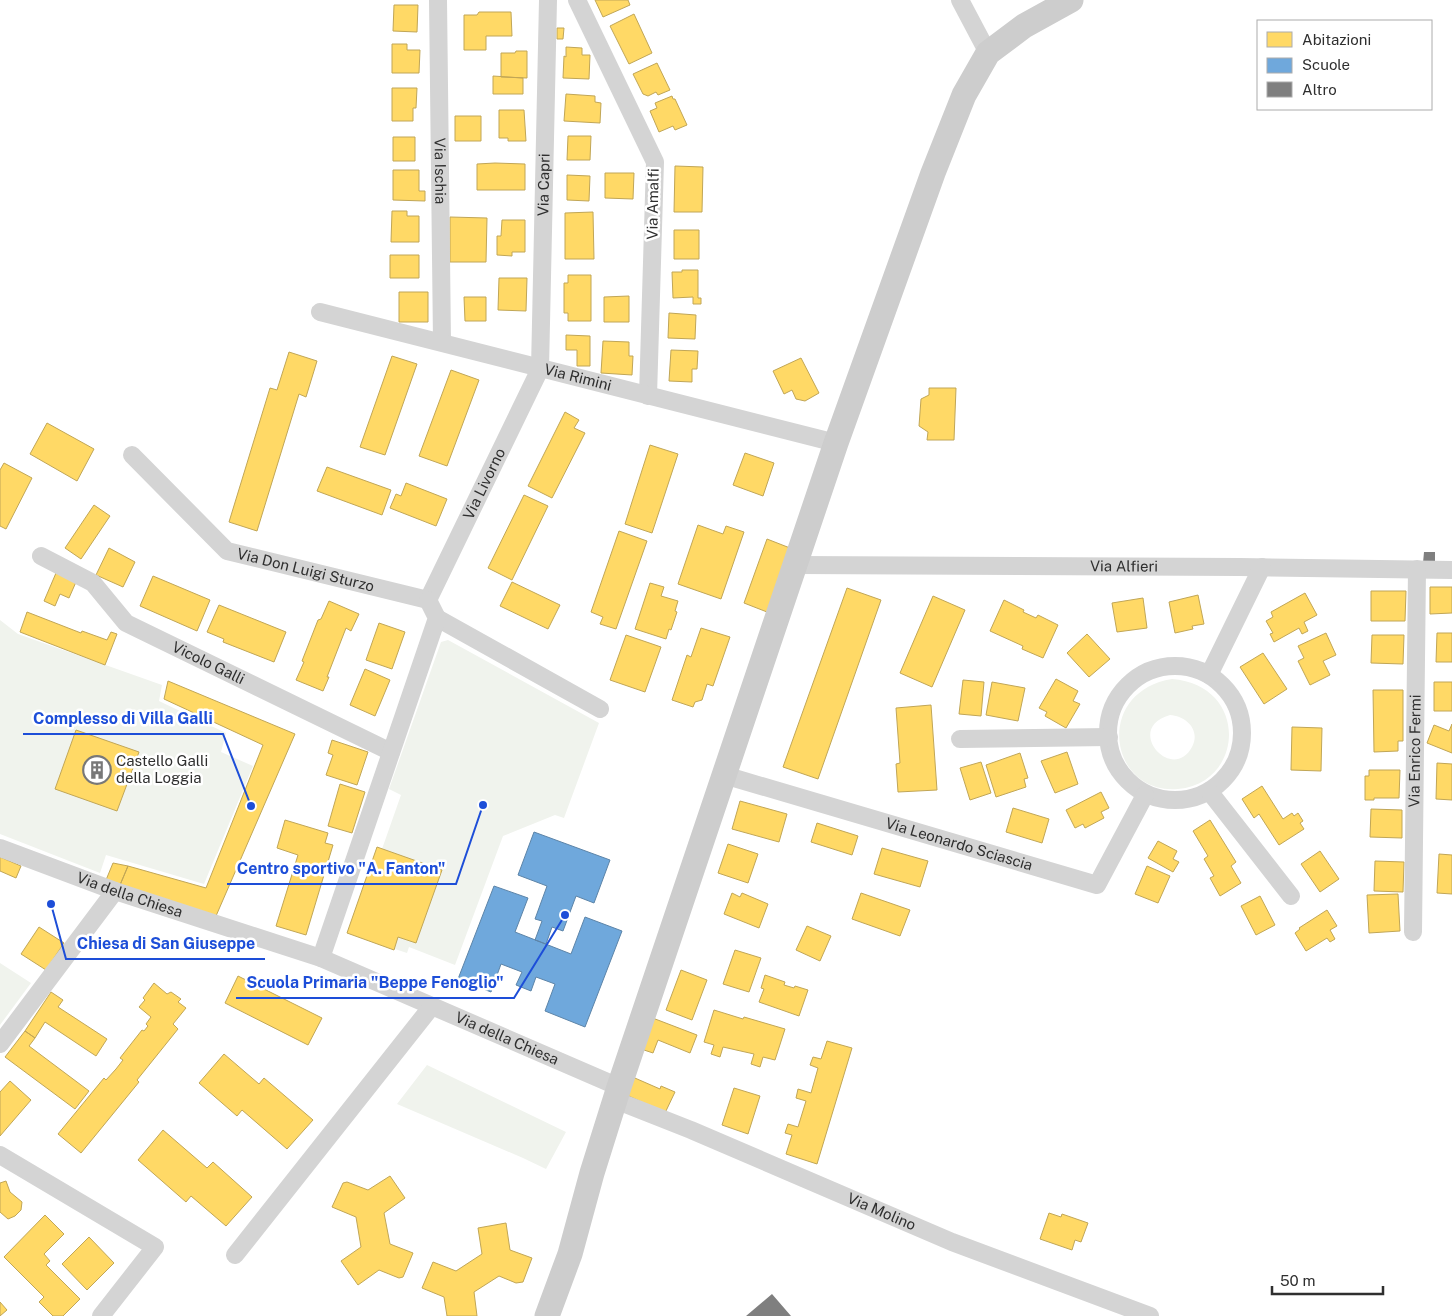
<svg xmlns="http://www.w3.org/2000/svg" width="1452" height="1316" viewBox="0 0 1452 1316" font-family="'Public Sans',sans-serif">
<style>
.green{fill:#f0f3ed;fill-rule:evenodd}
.homes{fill:#ffd966;stroke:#c1a656}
.schools{fill:#6fa8dc;stroke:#5c84a8}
.building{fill:#7f7f7f}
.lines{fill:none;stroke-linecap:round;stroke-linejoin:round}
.street{stroke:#d4d4d4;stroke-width:18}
.secondary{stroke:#cdcdcd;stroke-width:25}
.labels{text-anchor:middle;stroke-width:5;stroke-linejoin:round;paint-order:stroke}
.street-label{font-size:15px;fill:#2f2f2f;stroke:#fff}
.poi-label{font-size:15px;fill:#2f2f2f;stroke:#fff;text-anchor:start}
.leader{fill:none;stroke:#1d4ed8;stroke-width:2}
.callout-dot{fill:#1d4ed8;stroke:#fff;stroke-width:2}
.callout-label{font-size:16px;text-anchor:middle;font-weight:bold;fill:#1d4ed8;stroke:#fff;stroke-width:5;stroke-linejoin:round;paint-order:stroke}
</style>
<rect width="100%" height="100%" fill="#fff"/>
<path class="green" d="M0,620L18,634L162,685L159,701L226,733L221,752L253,766L204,884L106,855L100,873L0,834Z
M448,640L599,723L564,818L555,815L503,836L455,965L409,947L407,953L347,933L377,847L382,849L401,795L389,789L441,642Z
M1172,679C1249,685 1245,783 1178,789C1109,795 1093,692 1172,679ZM1170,715C1186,716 1201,730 1192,747C1172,784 1123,728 1170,715Z
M0,963L31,983L0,1025Z
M427,1065L566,1132L546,1169L523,1158L397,1104Z"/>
<path class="homes" d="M595,0H628L630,5L603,17Z
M394,5H418L417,32L393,31Z
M479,12H511L512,36H486V50H464V15H477Z
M634,14L652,53L629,64L610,26Z
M557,28H564L563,39H557Z
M392,44H407V50H420L419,73H392Z
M566,47L582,48V55H590L589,79L563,78L564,56L566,57Z
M516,51H527V78L501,77V53H515Z
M657,63L670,90L658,95L656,92L648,96L643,94L633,74Z
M493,76L523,78V94H493Z
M392,88H417L416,108H413V121H392Z
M566,94L595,96V102L601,103L600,123L564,121Z
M672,96L673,99H675L687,125L675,130L673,126L659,132L650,111L657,108L655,103Z
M499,110H524L526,141H508V138H499Z
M455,116H481V141H455Z
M568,136H591L590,160H567Z
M393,137H415V161H393Z
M495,163L525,164V190H477V164Z
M675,166L703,167L702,212H674Z
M393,170H419V191H425V201L393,200Z
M605,173H634L633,199L605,198Z
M567,175L590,176L589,201L567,200Z
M392,211H407V216H419V242H391Z
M593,212L594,259H565V213Z
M450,217L487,218L486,262H450Z
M502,220H525V252H512V256L497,255V236H501Z
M674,230H699V259H674Z
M390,255H419V278H390Z
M682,270H698V298H701V304H693V297L673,298L672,272H682Z
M568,275H591V321H568V313H564V283H568Z
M499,278H527L526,311L498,310Z
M399,292H428V322H399Z
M629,296V322H604V297Z
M464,297H486V321H465Z
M669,313L696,315L695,339L668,338Z
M566,335L590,336V366H577V350H566Z
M603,341L629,342V356H633L632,375L601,373Z
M671,350L698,351L697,369H692V382L669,381Z
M289,352L317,361L306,397L299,394L257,531L229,522L270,388L277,390Z
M392,356L417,364L385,455L360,447Z
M801,358L819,393L805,401L796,399L792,390L784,394L773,371Z
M451,370L479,380L447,466L419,456Z
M929,388H956L954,440H927L928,432L919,426L921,399L929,395Z
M565,412L579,420L574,428L585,433L552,498L528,486Z
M47,423L94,449L77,481L30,454Z
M650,445L678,454L652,533L625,524Z
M745,453L774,463L763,496L733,485Z
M4,463L32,478L6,529L0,526V470Z
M327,467L391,490L382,515L317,491Z
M406,483L447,499L436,526L390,508L396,494L401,496Z
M524,495L548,506L512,580L488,568Z
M94,505L110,516L81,559L65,548Z
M698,525L723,534L726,526L744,532L721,599L678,584Z
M619,531L647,541L616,629L600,624L603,617L591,612Z
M767,539L790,548L767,612L744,603Z
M109,548L135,562L123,587L96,575Z
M56,573L76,582L69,598L60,594L55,606L44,601Z
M153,576L210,600L197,631L140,606Z
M512,582L560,605L548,629L500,606Z
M650,583L664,587L661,596L678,601L675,611L677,612L671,630L669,629L666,639L635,629Z
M1430,587H1452V613L1430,614Z
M847,588L881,600L818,779L783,767Z
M1371,591H1406L1405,621H1371Z
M1305,593L1317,615L1304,622L1308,631L1302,634L1299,628L1274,642L1270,634L1273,633L1266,621L1273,617L1271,612Z
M1198,595L1204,624L1192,626L1193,629L1175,633L1169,602Z
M933,596L965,610L932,687L900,673Z
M1143,598L1147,628L1117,632L1112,603Z
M1004,600L1024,610L1023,612L1036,618L1038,615L1058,625L1043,658L1022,649L1023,646L990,631Z
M329,601L359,614L351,631L346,628L327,677H329L323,691L296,680L304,662L302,661L318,620L321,619Z
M219,605L286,632L274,662L223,642L224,639L207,632Z
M27,612L81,633L82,631L107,640L111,632L117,634L105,665L20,632Z
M379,623L405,632L392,669L366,660Z
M701,628L730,637L713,686L707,684L702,700L695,702L693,707L672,700L687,655L691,657Z
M1326,633L1336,655L1323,661L1330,675L1310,685L1298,661L1304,658L1298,646Z
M1437,633H1452V662H1436Z
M1087,634L1110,659L1089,677L1067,653Z
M626,635L661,647L645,692L610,680Z
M1372,635H1404L1403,664L1371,663Z
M1263,653L1287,689L1264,704L1240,667Z
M365,669L390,680L375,716L350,705Z
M1056,679L1078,691L1073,701L1080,704L1066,728L1045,716L1047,712L1039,708Z
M963,680L984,682L981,716L959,714Z
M168,681L295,734L216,916L120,885L128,866L206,888L263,745L164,699Z
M992,682L1025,688L1018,721L986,715Z
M1434,682H1452V711H1434Z
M1373,690H1403V741H1398V751L1374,752Z
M931,705L937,790L898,792L896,764L900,763L896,708Z
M1452,724V753L1427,743L1434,725L1449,731Z
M1292,727L1322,728L1321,771L1291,770Z
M76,730L139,752L117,811L55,789Z
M332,740L368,752L357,785L326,775L333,755L328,753Z
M1067,752L1078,784L1055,793L1041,761Z
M1020,753L1028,778L1024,779L1026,787L996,797L986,765Z
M981,762L991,793L970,800L960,768Z
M1437,763L1452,764V800L1436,799Z
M1369,770H1400L1399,798H1374V800H1365V776H1369Z
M340,784L365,792L352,833L328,826Z
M1262,786L1283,819L1292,813L1294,816L1298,813L1303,821L1300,823L1304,829L1279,845L1259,814L1254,818L1242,799Z
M1101,792L1109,808L1101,812L1104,818L1085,828L1083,824L1075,828L1066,810Z
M740,801L787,814L779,842L732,829Z
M1013,808L1049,819L1042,843L1006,832Z
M1371,809L1402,810V838L1370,837Z
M285,820L328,833L325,843L333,845L306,935L276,926L298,855L277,848Z
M1210,820L1236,862L1231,866L1241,883L1220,896L1210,878L1214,876L1204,859L1208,856L1193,831Z
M817,823L858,836L852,855L811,842Z
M1158,841L1177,851L1173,859L1179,862L1173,872L1148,858Z
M728,844L758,854L748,883L718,873Z
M377,847L442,870L416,943L398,937L394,950L347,933Z
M882,848L928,861L920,887L874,874Z
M1320,851L1339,879L1320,892L1301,864Z
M1439,854L1452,855V894L1437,893Z
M0,857L21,866L16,878L0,871Z
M1375,861L1404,862L1403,892L1374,891Z
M113,863L128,866L120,885L106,880Z
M1147,866L1170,876L1158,903L1135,894Z
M732,893L740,897L742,893L768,904L759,928L724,914Z
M861,893L910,910L900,936L852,919Z
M1398,894L1400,931L1369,933L1367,895Z
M1260,896L1275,925L1256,935L1241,906Z
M1327,910L1337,926L1330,930L1335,939L1330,942L1327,938L1306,951L1295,933L1300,929L1299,928Z
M807,926L831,936L820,961L796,950Z
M39,927L64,943L46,970L21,954Z
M735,950L761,958L749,992L723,984Z
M681,970L707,980L692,1020L666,1010Z
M765,975L785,982L784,985L794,988L795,986L808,990L799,1016L759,1002L764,989L761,988Z
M238,976L322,1018L308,1045L225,1003Z
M154,983L167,994L171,992L181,999L178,1002L186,1008L173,1024L178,1029L137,1080L139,1082L81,1153L58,1134L104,1078L106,1080L116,1069L123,1060L120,1058L142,1030L144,1031L148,1026L146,1024L151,1017L139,1007L145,1000L143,998Z
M51,992L63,1000L58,1007L107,1039L96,1056L45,1022L35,1038L25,1031Z
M714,1010L743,1019L744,1017L785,1029L775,1060L763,1057L760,1067L751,1064L754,1054L723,1047L720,1057L711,1054L714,1045L704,1042Z
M650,1017L697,1035L690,1053L658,1040L653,1053L638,1048Z
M25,1031L35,1038L29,1046L89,1091L75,1109L5,1057Z
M827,1041L852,1048L817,1164L786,1154L792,1135L785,1133L788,1124L798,1127L806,1101L796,1098L798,1089L811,1093L818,1068L810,1065L813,1057L821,1059Z
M224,1054L259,1084L264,1078L313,1120L287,1149L242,1110L237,1116L199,1083Z
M628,1075L660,1089L661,1086L675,1092L665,1113L620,1092Z
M10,1081L31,1100L0,1136V1092Z
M734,1088L760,1096L748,1134L722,1125Z
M163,1130L207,1168L213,1162L252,1197L226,1226L191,1196L186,1202L138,1160Z
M390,1176L405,1198L384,1213L390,1244L413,1253L403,1277L399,1278L379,1270L358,1285L341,1261L361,1247L356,1217L332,1207L343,1183L347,1182L368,1190Z
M6,1181L10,1192L22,1202L21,1210L15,1216L8,1219L0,1212V1183Z
M1049,1213L1061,1217L1062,1214L1088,1223L1081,1242L1075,1240L1072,1250L1040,1239Z
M45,1215L64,1234L44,1254L50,1261L46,1265L80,1299L63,1316H53L39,1302L44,1297L4,1257Z
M506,1223L510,1250L532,1258L523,1282L516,1283L499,1276L474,1292L477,1316H447L444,1297L422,1288L433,1262L456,1271L482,1254L478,1228Z
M89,1237L114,1263L87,1290L62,1264Z
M0,1302L7,1310L0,1316Z"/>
<path class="schools" d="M534,832L610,860L594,903L576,896L563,931L552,927L546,944L535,940L542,921L535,919L547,886L518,875Z
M494,886L528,898L515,932L571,954L585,917L622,931L585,1027L545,1011L555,984L536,977L531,991L516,985L522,972L501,964L491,992L458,979Z"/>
<path class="building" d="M1424,552H1435V563H1423Z
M772,1294L791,1316H746Z"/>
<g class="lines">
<g class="street">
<path id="s1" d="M438,0L442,342"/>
<path d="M577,0L655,162L648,396"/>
<path d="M960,0L988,53"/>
<path id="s2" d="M320,312C492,355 664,400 836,443"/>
<path id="s3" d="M132,455L227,551L428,600"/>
<path id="s4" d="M41,556L93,583L126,623L391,752"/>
<path id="s5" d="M796,565L1240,567L1452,570"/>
<path id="s6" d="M428,600L540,369L548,0"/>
<path d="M437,618L600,709"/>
<circle cx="1175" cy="733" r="67"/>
<path d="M1209,675L1262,567"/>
<path d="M960,739L1109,737"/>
<path id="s7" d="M724,775L1097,885L1145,795"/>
<path d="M1209,791L1291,896"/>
<path id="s8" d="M0,848L115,891L321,958L619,1087"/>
<path id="s9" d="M1413,932L1417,569"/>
<path d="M321,958L437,618L428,600"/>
<path d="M0,1044L115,891"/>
<path id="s10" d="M615,1100L691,1130L952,1242L1150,1316"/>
<path d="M0,1155L155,1247L101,1316"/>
<path d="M235,1255L432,1006"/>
</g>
<path class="secondary" d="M547,1316L570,1254L592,1173L619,1087L836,443L933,173L964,95L988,53L1024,26L1071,0"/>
</g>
<defs>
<symbol id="building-ring" viewBox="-11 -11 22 22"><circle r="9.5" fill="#fff" stroke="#787878" stroke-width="1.5"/><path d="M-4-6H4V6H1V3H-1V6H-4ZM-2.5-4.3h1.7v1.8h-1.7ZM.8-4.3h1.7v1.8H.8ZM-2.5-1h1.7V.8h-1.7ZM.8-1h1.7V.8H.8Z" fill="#787878"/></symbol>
</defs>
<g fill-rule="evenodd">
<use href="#building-ring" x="81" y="754" width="32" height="32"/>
</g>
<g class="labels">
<g class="street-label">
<text dy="5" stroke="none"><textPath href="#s1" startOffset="171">Via Ischia</textPath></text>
<text dy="5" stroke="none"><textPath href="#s6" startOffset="441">Via Capri</textPath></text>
<text transform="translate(653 204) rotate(-89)" y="5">Via Amalfi</text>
<text dy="5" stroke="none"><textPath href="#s2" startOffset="266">Via Rimini</textPath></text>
<text dy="5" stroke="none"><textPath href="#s6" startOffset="129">Via Livorno</textPath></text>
<text dy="5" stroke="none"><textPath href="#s5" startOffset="328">Via Alfieri</textPath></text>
<text dy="5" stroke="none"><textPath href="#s3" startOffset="216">Via Don Luigi Sturzo</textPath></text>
<text dy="5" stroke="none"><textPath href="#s4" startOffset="202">Vicolo Galli</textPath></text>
<text dy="5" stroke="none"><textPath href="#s9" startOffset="181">Via Enrico Fermi</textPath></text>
<text dy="5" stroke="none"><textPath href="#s7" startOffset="245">Via Leonardo Sciascia</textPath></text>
<text dy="5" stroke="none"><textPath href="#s8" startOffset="138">Via della Chiesa</textPath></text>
<text dy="5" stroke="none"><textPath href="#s8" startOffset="542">Via della Chiesa</textPath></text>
<text dy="5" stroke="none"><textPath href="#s10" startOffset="289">Via Molino</textPath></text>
</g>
<g class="poi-label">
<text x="116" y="766">Castello Galli<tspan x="116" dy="17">della Loggia</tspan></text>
</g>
</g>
<path class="leader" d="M251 806L223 734H23M483 805L456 884H227M51 904L66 959H265M565 915L514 998H236"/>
<g class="callout-dot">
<circle cx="251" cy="806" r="5"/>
<circle cx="483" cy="805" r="5"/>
<circle cx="51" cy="904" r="5"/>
<circle cx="565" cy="915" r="5"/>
</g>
<g class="callout-label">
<text x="123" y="724">Complesso di Villa Galli</text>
<text x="341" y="874">Centro sportivo "A. Fanton"</text>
<text x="166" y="949">Chiesa di San Giuseppe</text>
<text x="375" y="988">Scuola Primaria "Beppe Fenoglio"</text>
</g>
<rect x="1257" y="20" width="175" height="90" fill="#ffffff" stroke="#acacac"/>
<rect x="1267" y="32" width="25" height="15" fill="#ffd966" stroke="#acacac"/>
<text x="1302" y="45" font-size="15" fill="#2f2f2f">Abitazioni</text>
<rect x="1267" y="58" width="25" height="15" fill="#6fa8dc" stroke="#acacac"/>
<text x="1302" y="70" font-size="15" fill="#2f2f2f">Scuole</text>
<rect x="1267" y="82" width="25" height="15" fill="#7f7f7f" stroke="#acacac"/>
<text x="1302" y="95" font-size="15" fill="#2f2f2f">Altro</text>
<path d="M1272 1286v8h111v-8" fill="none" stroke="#2f2f2f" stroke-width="2.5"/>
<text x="1280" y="1286" font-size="15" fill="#2f2f2f" stroke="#ffffff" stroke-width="4" paint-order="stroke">50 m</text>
</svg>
